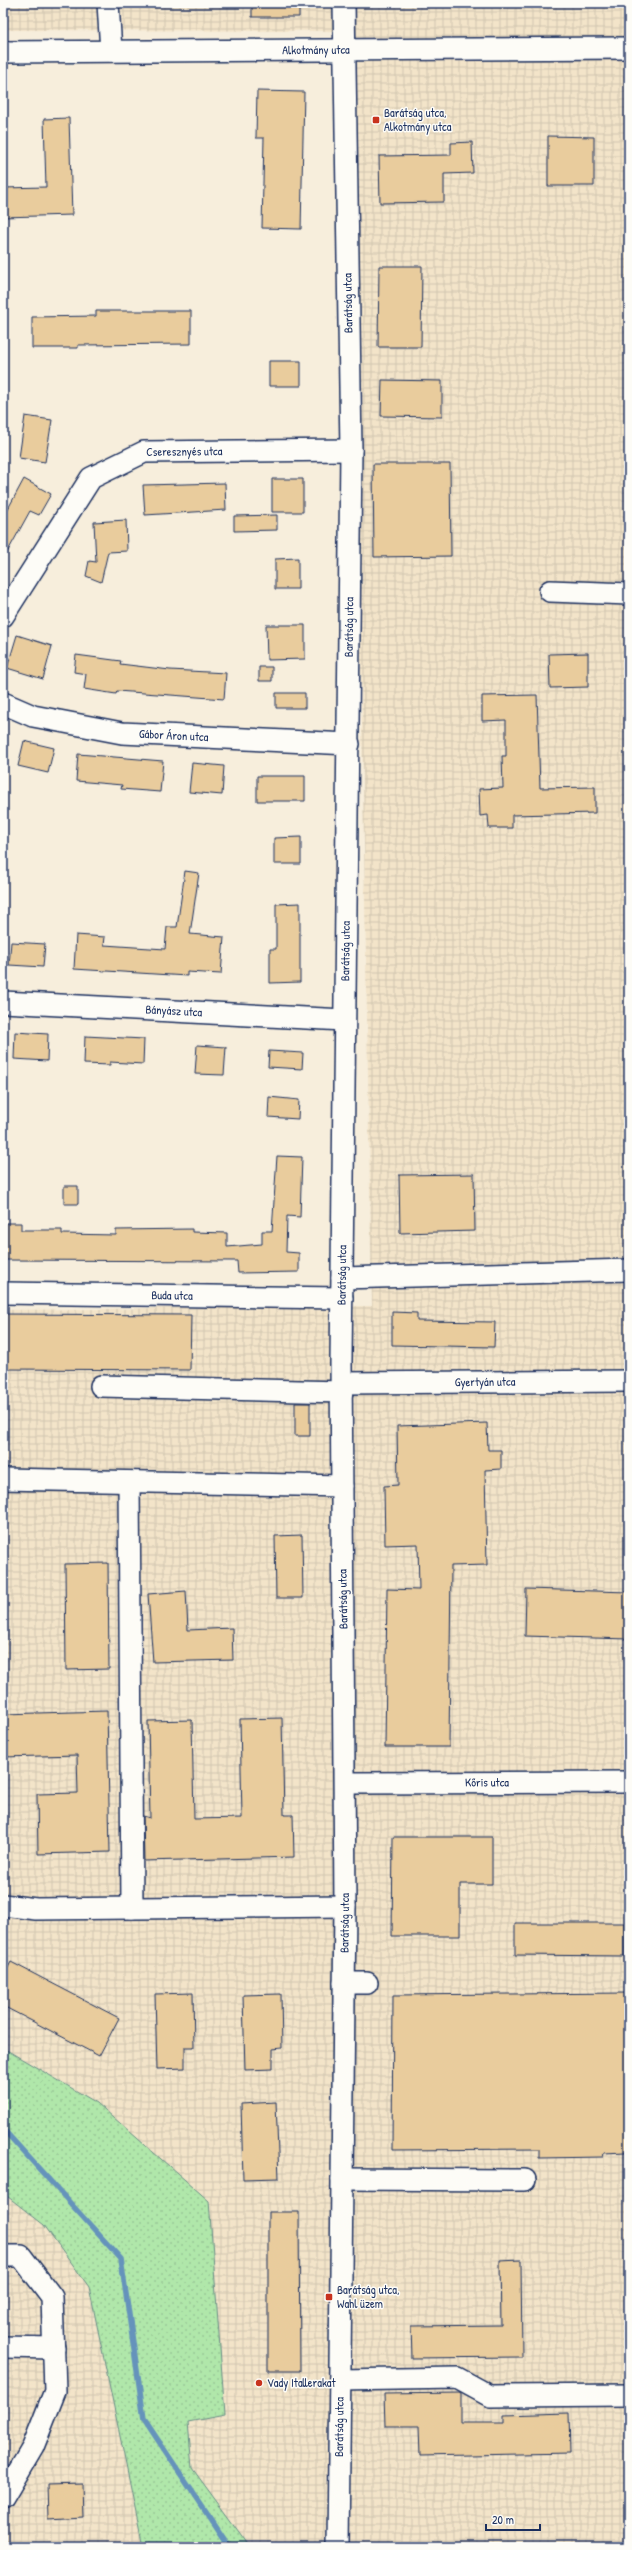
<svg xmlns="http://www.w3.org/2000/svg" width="632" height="2550" viewBox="0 0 632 2550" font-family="'Patrick Hand',sans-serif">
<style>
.industrial{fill:url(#industrial-grid)}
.grass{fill:url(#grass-dots);stroke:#668b84}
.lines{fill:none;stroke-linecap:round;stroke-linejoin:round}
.stream{stroke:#6593bb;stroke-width:5.5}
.building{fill:#e9cc9d;stroke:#1b2f5e}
.minor-casing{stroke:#1b2f5e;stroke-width:24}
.minor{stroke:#fdfcf7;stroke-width:21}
.poi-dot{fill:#c8321e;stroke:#fdfcf7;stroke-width:1.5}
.labels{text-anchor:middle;stroke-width:3;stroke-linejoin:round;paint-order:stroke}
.street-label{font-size:12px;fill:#1b2f5e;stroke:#fdfcf7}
.poi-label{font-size:12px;fill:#1b2f5e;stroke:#fdfcf7;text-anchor:start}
</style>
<defs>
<pattern id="industrial-grid" width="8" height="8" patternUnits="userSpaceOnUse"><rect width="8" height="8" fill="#f3e4c9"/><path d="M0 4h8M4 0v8" fill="none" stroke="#d0c4af"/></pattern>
<pattern id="grass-dots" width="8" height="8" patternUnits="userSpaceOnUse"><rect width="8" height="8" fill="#b0e7aa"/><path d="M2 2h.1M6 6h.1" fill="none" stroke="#97c695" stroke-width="1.8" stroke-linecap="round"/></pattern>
</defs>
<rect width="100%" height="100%" fill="#f7eedc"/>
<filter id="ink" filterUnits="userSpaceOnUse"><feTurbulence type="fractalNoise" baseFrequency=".025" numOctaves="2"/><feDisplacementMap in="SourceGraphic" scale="8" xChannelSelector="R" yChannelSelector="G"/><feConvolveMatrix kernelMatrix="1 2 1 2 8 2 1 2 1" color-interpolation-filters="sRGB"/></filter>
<g filter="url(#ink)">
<path class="industrial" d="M3,3H629V2547H250L192,2468L188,2422L225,2415L97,2103L3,2048V1310L372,1306L350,31L3,30Z
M3,2193L44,2225L89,2287L143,2547H3Z"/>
<path class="grass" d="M3,2048L97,2103L209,2201L225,2415L188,2422L192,2468L250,2547H143L89,2287L44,2225L3,2193Z"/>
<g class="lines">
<path class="stream" d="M3,2129L121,2259L144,2419L229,2547"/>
</g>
<path class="building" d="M252,3H299V17H252Z
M257,91L304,92L301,229L262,228L264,138H256Z
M69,118L72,215L3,217V188L46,187L44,119Z
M548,136L594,137V186H548Z
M472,142L473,173L444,174V202L380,203L379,156L451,155V143Z
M379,266H422L421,347H378Z
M96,311H191V344L78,345V348H32V317L96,316Z
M269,361H301V386H269Z
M382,380L442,381V417L381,416Z
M25,416L52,420L45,462L19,458Z
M373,464H450L451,556L374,557Z
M24,479L51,494L39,515L30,511L3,560V518Z
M272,479H303V512H272Z
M225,483L226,510L145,515L143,485Z
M277,515V530L234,531V516Z
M126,520L127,551L108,552L101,582L86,576L89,561L96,562L94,522Z
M298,558V589H275V559Z
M266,625H305V659L267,660Z
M17,635L52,646L43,679L7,668Z
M588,653V687L550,688L549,654Z
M76,655L121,661L120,664L170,670L226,673L224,699L117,691L116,694L84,689L86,674L74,672Z
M259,667H272V681H259Z
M276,693H305V708H276Z
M537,695L540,788L595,787V813L512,815V828H489L488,815L480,816L479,789L503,788L502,756H506V720L482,721V696Z
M24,741L54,748L48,773L18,766Z
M78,754L163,761L160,792L121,789L122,785L76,781Z
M192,763L224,766L222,795L189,792Z
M257,776H305V801H257Z
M301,837V864H274V838Z
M185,871L199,873L190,934L224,937L221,974L187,972V976L74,969L76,935L105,937L104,945L165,949L167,927H177Z
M300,903V982L270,983V949H276V904Z
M11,942L45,944L43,967L9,965Z
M15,1032L48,1034L47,1061L14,1059Z
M85,1036L144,1039L143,1064L110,1062V1065L84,1064Z
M197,1045L226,1047L224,1075L195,1074Z
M269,1051L303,1053L302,1069L268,1067Z
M269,1097L299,1100L298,1119L268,1117Z
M277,1156L302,1157L300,1217L287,1216L286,1252L299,1253V1272L238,1273L237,1261L3,1260V1223H21V1230H62V1234L116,1235V1230L192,1229V1232L227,1233V1247L262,1244V1231H272Z
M474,1174L475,1231L400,1233L399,1175Z
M64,1186H78V1204H64Z
M392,1312L417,1313V1321L495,1322L494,1347L392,1345Z
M3,1314L191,1315L190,1370L3,1369Z
M295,1403H310V1436H295Z
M487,1423L488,1450H501V1469L485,1470L487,1565L451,1566L449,1747H385L387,1589L419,1590L418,1544L385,1545L384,1486L398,1485L397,1426Z
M302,1535L303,1598H276L275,1536Z
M108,1563L109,1669L66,1670L65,1564Z
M526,1589L629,1592V1639L525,1636Z
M186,1591L188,1630L232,1628L233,1660L153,1662L148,1594Z
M107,1711L110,1852L38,1854L37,1794L78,1793L77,1755L3,1757V1714Z
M282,1718L284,1815H293L294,1857L144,1861L143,1816L150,1818L148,1721L192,1720L194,1819L242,1818L240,1719Z
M393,1837H492V1884H460V1936H392Z
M515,1923H624V1956L515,1955Z
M11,1962L119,2018L99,2056L3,2006V1977Z
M193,1993L194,2047H185V2068L157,2069L155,1994Z
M629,1993V2143L625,2152L604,2153L603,2157L539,2158V2149L392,2150L393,1995Z
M281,1994L282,2048L273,2049V2069L245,2070L243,1995Z
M276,2102L279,2178L243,2179L241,2104Z
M268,2212H299L300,2371H268Z
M521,2260L522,2357L412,2358L411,2326L501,2325L500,2261Z
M459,2393L461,2394V2423H504V2415L569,2413L570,2453L420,2456L419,2426H385L384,2394Z
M82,2484L83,2517L48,2519L47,2485Z"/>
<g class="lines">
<defs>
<g id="minor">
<path d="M108,3L111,51"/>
<path id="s1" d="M3,52L629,48"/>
<path d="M550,591L629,594"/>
<path id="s2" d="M3,616L91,478L144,452L351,450"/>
<path id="s3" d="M3,703L33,716L122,733L349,744"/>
<path id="s4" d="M3,1002L344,1020"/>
<path d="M342,1278L629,1270"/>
<path id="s5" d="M3,1293L342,1298"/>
<path id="s6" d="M342,1383L629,1381"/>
<path d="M101,1386L342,1392"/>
<path d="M3,1479L342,1486"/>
<path d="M129,1482L132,1908"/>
<path id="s7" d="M345,1783L629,1782"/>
<path d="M3,1905L36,1909L345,1906"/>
<path d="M344,1983H367"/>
<path d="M342,2179L525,2180"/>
<path d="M3,2256H21L52,2297L55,2391L33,2447L3,2498"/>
<path d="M3,2347L54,2348"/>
<path d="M340,2380L457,2378L490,2396L629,2395"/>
<path id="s8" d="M338,2547L345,1906L341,1362L351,450L344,3"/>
</g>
</defs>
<use href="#minor" class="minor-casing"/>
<use href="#minor" class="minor"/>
</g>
</g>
<g class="poi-dot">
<rect x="372" y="116" width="8" height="8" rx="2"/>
<rect x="325" y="2293" width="8" height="8" rx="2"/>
<circle cx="259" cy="2383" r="4"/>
</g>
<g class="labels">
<g class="street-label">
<text dy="4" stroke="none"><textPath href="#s1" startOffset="313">Alkotmány utca</textPath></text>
<text transform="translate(348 303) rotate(-91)" y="4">Barátság utca</text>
<text dy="4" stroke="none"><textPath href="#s2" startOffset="263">Cseresznyés utca</textPath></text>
<text dy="4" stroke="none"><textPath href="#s8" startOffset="1920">Barátság utca</textPath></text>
<text dy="4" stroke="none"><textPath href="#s3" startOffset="175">Gábor Áron utca</textPath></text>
<text dy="4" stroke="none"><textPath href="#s8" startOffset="1596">Barátság utca</textPath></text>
<text dy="4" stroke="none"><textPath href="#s4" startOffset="171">Bányász utca</textPath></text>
<text dy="4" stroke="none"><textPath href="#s8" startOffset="1272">Barátság utca</textPath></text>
<text dy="4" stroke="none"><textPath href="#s5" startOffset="169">Buda utca</textPath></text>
<text dy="4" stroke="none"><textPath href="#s6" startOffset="143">Gyertyán utca</textPath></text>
<text transform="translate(343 1599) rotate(-91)" y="4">Barátság utca</text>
<text dy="4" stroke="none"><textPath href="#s7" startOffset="142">Kőris utca</textPath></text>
<text dy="4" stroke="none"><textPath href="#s8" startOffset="624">Barátság utca</textPath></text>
<text dy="4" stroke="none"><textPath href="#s8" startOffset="120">Barátság utca</textPath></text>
</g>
<g class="poi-label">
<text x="384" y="117">Barátság utca,<tspan x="384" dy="14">Alkotmány utca</tspan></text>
<text x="337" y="2294">Barátság utca,<tspan x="337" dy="14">Wahl üzem</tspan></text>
<text x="267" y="2387">Vady Itallerakat</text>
</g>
</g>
<rect width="632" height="2550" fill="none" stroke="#fdfcf7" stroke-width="16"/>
<rect x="8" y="8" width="616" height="2534" fill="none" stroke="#1b2f5e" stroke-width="1.5" filter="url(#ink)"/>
<path d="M486 2524v6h54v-6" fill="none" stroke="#1b2f5e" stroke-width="2"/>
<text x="492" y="2524" font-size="12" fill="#1b2f5e" stroke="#fdfcf7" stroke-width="3" paint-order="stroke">20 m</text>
</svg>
